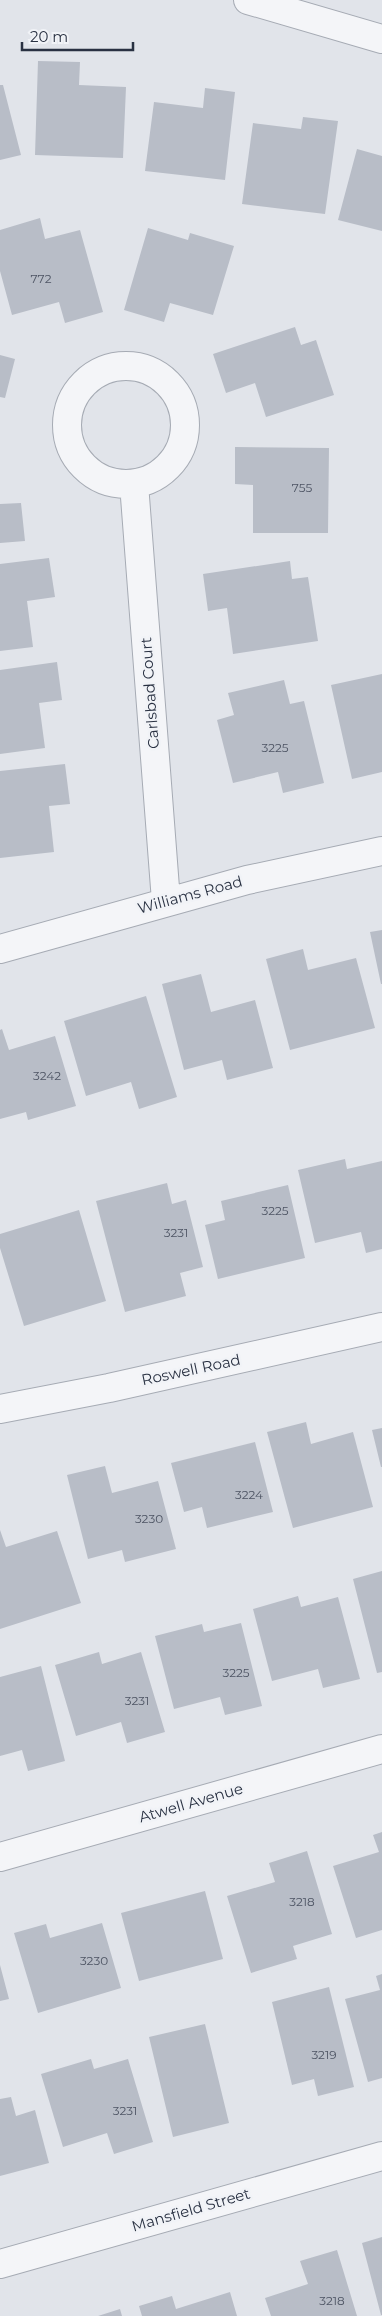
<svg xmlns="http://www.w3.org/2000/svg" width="382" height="2316" viewBox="0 0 382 2316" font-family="Montserrat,sans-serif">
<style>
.building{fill:#b8bdc7}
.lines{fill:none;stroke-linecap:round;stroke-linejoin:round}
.minor-casing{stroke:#a6abb4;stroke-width:30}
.minor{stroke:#f4f5f8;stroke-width:28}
.labels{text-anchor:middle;stroke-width:5;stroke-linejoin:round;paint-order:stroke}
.number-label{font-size:12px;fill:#4d5463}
.street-label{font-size:15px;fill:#293142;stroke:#f1f3f7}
</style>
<rect width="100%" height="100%" fill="#e1e4ea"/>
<path class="building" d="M38,61L80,62L79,85L126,87L123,158L35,155Z
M0,85H3L21,155L0,160Z
M205,88L235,92L225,180L145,171L154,102L203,108Z
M303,117L338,121L325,214L242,204L253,123L301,129Z
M357,149L382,156V231L338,220Z
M40,218L45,239L80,230L103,312L65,323L59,302L12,315L0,271V230Z
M148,228L188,240L190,233L234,246L213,315L170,303L164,322L124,310Z
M295,327L301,345L316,340L334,395L266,417L255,383L226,393L213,354Z
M0,355L15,359L5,398L0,397Z
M235,447L329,448L328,533H253V485L235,484Z
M21,503L25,541L0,543V504Z
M49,558L55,597L27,601L33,647L0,651V564Z
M290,561L292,579L308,577L318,641L233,654L227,608L208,611L203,574Z
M57,662L62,700L39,703L45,748L0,754V670Z
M382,674V772L352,779L331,685Z
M284,680L290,704L304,701L324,783L283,793L278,772L233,783L217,720L234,715L228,693Z
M65,764L70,804L49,806L54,852L0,858V771Z
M382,930V984H381L370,932Z
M303,949L308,970L356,958L375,1028L290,1050L266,959Z
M201,974L211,1012L255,1000L273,1068L227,1080L222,1060L184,1070L162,984Z
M146,996L177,1097L139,1109L131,1082L86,1096L64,1021Z
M2,1029L9,1050L55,1036L76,1106L28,1120L26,1112L0,1119V1030Z
M345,1159L347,1169L382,1161V1249L366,1253L361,1232L315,1243L298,1170Z
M167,1183L172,1204L186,1200L203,1267L180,1273L186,1296L125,1312L96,1201Z
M288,1185L305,1258L218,1279L205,1225L225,1220L221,1201Z
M79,1210L106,1301L24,1326L0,1248V1234Z
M306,1422L311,1444L353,1432L373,1507L293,1528L267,1432Z
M382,1428V1467H381L372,1430Z
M255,1442L273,1512L207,1528L202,1507L184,1512L171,1463Z
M105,1466L112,1493L158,1481L176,1549L125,1562L122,1550L88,1559L67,1475Z
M0,1530L6,1547L57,1531L81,1603L0,1629Z
M382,1571V1672L377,1673L353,1579Z
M298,1596L301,1607L338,1597L360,1679L323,1688L318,1669L272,1681L253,1609Z
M241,1623L262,1706L225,1715L220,1697L174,1709L155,1636L202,1624L204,1632Z
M99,1652L102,1664L141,1652L165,1732L127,1743L121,1722L76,1736L55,1665Z
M41,1666L65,1761L28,1771L22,1750L0,1756V1677Z
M382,1832V1930L356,1938L333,1866L379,1852L373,1835Z
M307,1851L332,1934L293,1946L297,1959L251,1973L227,1896L275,1882L269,1863Z
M205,1891L223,1959L139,1981L121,1913Z
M102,1923L121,1988L38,2013L14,1933L46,1924L50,1938Z
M0,1965L9,1999L0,2001Z
M382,1974V2078L368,2082L345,1999L380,1990L376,1976Z
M329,1987L354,2087L318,2096L314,2079L292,2085L272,2002Z
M205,2024L229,2123L173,2137L149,2037Z
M91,2059L94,2069L128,2059L153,2142L114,2154L107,2133L63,2147L41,2074Z
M11,2097L16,2116L35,2110L49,2163L0,2176V2099Z
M382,2237V2315H381L362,2243Z
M337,2250L357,2316H271L265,2298L308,2284L300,2261Z
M230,2292L237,2316H142L139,2306L172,2296L176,2309Z
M120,2309L122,2316H98Z"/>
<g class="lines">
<defs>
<path id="minor" d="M248,0L382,39
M67 425a59 59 0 1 1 118 0a59 59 0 1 1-118 0Z
M134,484L166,901
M0,949L247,880L382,851
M0,1409L109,1388L382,1327
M0,1857L382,1749
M0,2264L382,2156"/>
</defs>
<use href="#minor" class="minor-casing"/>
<use href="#minor" class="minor"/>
</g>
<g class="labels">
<g class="number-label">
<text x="41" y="283">772</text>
<text x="302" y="492">755</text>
<text x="275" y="752">3225</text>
<text x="47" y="1080">3242</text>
<text x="275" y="1215">3225</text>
<text x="176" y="1237">3231</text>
<text x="249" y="1499">3224</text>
<text x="149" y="1523">3230</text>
<text x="236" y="1677">3225</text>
<text x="137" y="1705">3231</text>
<text x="302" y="1906">3218</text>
<text x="94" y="1965">3230</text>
<text x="324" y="2059">3219</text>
<text x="125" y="2115">3231</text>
<text x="332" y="2305">3218</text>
</g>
<g class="street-label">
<text transform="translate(150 693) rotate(-94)" y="5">Carlsbad Court</text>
<text transform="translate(190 895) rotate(-15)" y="5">Williams Road</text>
<text transform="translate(191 1370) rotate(-12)" y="5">Roswell Road</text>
<text transform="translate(191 1803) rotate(-16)" y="5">Atwell Avenue</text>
<text transform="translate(191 2210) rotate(-16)" y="5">Mansfield Street</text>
</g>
</g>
<path d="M22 42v8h111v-8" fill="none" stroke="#293142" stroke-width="2.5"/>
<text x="30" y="42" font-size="15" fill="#293142" stroke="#f1f3f7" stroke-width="4" paint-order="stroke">20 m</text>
</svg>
